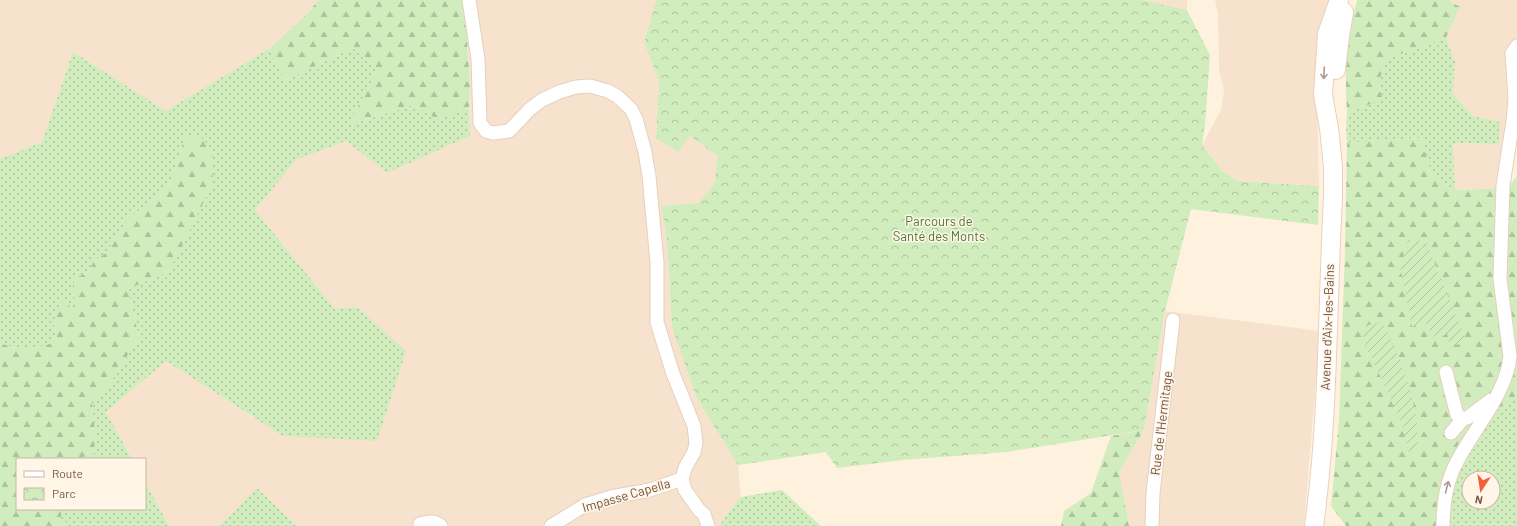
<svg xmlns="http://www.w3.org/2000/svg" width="1517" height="526" viewBox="0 0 1517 526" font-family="Barlow,sans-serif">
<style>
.residential{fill:#f7e3cd}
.grass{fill:url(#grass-dots);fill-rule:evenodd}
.forest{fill:url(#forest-firs)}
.park{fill:url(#park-crowns)}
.garden{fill:url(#garden-furrows)}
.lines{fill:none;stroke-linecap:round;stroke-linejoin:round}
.minor-casing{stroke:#e5cfbe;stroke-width:15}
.secondary-casing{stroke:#ebd0ba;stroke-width:20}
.minor{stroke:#fff;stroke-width:13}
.secondary{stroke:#fff;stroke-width:18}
.oneway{stroke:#ad9a8f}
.labels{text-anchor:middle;stroke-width:3;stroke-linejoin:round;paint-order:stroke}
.park-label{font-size:13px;fill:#4c7839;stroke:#fff6e8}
.street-label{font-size:13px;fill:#775645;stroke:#fff6e8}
</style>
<defs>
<pattern id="grass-dots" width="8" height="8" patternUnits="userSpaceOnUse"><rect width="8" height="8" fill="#d1edbd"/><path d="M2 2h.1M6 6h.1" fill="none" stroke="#aec39b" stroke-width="1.8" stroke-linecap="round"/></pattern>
<pattern id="forest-firs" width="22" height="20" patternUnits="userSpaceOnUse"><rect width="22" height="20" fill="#d1edbd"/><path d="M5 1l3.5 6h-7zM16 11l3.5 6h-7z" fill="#aec39b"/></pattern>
<pattern id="park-crowns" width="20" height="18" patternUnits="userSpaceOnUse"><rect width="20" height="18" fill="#d1edbd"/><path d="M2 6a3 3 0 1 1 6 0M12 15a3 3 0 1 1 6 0" fill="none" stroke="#aec39b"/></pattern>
<pattern id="garden-furrows" width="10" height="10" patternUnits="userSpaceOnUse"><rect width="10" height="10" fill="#d1edbd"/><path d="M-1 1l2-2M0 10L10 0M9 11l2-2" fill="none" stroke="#aec39b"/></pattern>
</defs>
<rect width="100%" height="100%" fill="#fef2df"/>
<path class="residential" d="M0,0H318L309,12L269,49L166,111L73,52L42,142L0,159Z
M465,0H656L644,43L659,81L656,138L690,136L718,156L714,184L699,204L661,206L667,241L672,328L697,399L738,465L741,497L721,523L720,526H297L257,489L220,526H169L145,482V459H132L106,412L166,361L254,418L335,309L255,210L296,160L346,141L387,173L470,136L468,32Z
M1143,0H1187V10Z
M1215,0H1334L1317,87L1319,186L1238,181L1221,170L1202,145L1221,110L1224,90L1219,69L1218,14Z
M1449,0H1517V44L1508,188L1455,190L1453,143L1499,144L1500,122L1473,116L1453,94L1455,62L1446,38L1460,7Z
M1165,311L1320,331L1304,526H1129L1119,472L1144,430Z"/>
<path class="grass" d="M1446,38L1455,62L1453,94L1473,116L1500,122L1499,144L1453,143L1455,190L1432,176L1421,138L1347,143L1346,130L1347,113L1383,98L1378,84L1387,59Z
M353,48L378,70L349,125L412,105L437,119L469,108L470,136L387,173L346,141L296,160L255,210L335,309L357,307L406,351L377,441L283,436L166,361L106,412L132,459H71L94,454L95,431L92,404L109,385L139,337L128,289L169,271L185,137L170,185L128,219L106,253L94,261L87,274L71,293L78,303L75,315L54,326L57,340C41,350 18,351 0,343V159L42,142L73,52L166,111L269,49L285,80Z
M1515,395H1517V526H1440L1466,443L1487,426L1501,406ZM1469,478H1493V502H1469Z
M145,482L169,526H71L61,519V509H145Z
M257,488L297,526H220Z
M782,490L821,526H720L721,523L741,497Z"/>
<path class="forest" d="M318,0H465L470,88L469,108L437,119L412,105L348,125L378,70L353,48L285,80L269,49L309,12Z
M1357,0H1449L1460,7L1446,38L1387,59L1378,84L1383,99L1347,113L1346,93V43Z
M185,137H201L211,149L213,184L169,271L128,289L139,337L109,385L92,404L95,431L94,455L71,459H17V509H61V519L71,526H0V343C18,351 41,350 57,340C53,320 52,315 64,298L75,315L78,303L71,293L75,277L87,274L94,261L106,253L128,219L170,185Z
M1422,138L1432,176L1455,190L1507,188L1517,176V395L1501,406L1487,426L1466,443L1440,526H1346L1331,506L1339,421L1345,249L1347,143Z
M1144,430L1119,472L1129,526H1061L1064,511L1091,493L1111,436Z"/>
<path class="park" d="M656,0H1143L1187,10L1210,55L1205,124L1202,145L1221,170L1238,181L1319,186L1318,225L1191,209L1165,311L1144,430L1007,452L903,460L837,468L826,452L738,465L697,399L672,328L667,241L661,206L699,203L714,184L718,156L690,136L678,152L656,138L659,81L644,43Z"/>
<path class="garden" d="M1408,240L1426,241L1466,341L1451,347L1447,334L1435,339L1426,323L1412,327L1400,267Z
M1376,323L1385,327C1402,364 1422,410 1417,451L1409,453L1403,425L1363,340V330L1368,325Z"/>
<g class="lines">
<defs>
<path id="minor" d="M469,0L478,59L480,123L486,131L493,133L509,131L530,109L542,100L559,92L576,87L590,86L608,91L617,96L631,109L636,119L645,152L649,176L657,262V322L672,371L694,426L696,443L694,452L685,468L682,479L685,490L699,510L704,514L708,526
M1446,372L1457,415L1463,419L1467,418L1491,400
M1451,433L1463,419
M420,524C427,522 435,520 441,526
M551,526L585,505L611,497L650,490L682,479
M1152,526L1153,493L1173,320
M1443,526C1443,502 1447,478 1459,458C1476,426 1507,392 1510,356L1500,279L1503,185L1513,121L1515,98L1512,53L1517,46"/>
<path id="secondary" d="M1336,70L1340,36L1344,12
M1314,526C1329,418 1327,307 1333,198V167L1329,128L1323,95L1327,34L1339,0"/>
</defs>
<use href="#minor" class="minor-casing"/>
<use href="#secondary" class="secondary-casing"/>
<use href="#minor" class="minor"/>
<use href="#secondary" class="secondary"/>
</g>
<defs><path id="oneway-shaft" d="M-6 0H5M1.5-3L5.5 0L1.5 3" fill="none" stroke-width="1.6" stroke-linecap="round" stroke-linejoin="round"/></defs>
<g class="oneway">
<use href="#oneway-shaft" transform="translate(1324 73) rotate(93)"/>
<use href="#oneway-shaft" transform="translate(1447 487) rotate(-76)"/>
</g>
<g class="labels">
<g class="park-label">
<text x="939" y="226">Parcours de<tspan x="939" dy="15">Santé des Monts</tspan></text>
</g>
<g class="street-label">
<text transform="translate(1327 327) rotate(-88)" y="5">Avenue d'Aix-les-Bains</text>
<text transform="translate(1161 423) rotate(-83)" y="5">Rue de l'Hermitage</text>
<text transform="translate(626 495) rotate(-16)" y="5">Impasse Capella</text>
</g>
</g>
<rect x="16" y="458" width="130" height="52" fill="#fff6e8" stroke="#c9b6a7"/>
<rect x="24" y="471" width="20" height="6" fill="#ffffff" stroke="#c9b6a7"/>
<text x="52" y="478" font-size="12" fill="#775645">Route</text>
<rect x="24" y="488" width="20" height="12" fill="url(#park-crowns)" stroke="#c9b6a7"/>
<text x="52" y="498" font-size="12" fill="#775645">Parc</text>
<g transform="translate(1481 490) rotate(192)"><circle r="19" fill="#fff6e8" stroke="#c9b6a7"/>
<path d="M0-3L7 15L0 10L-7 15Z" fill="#f46138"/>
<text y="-6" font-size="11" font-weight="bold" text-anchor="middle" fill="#775645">N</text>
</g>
</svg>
